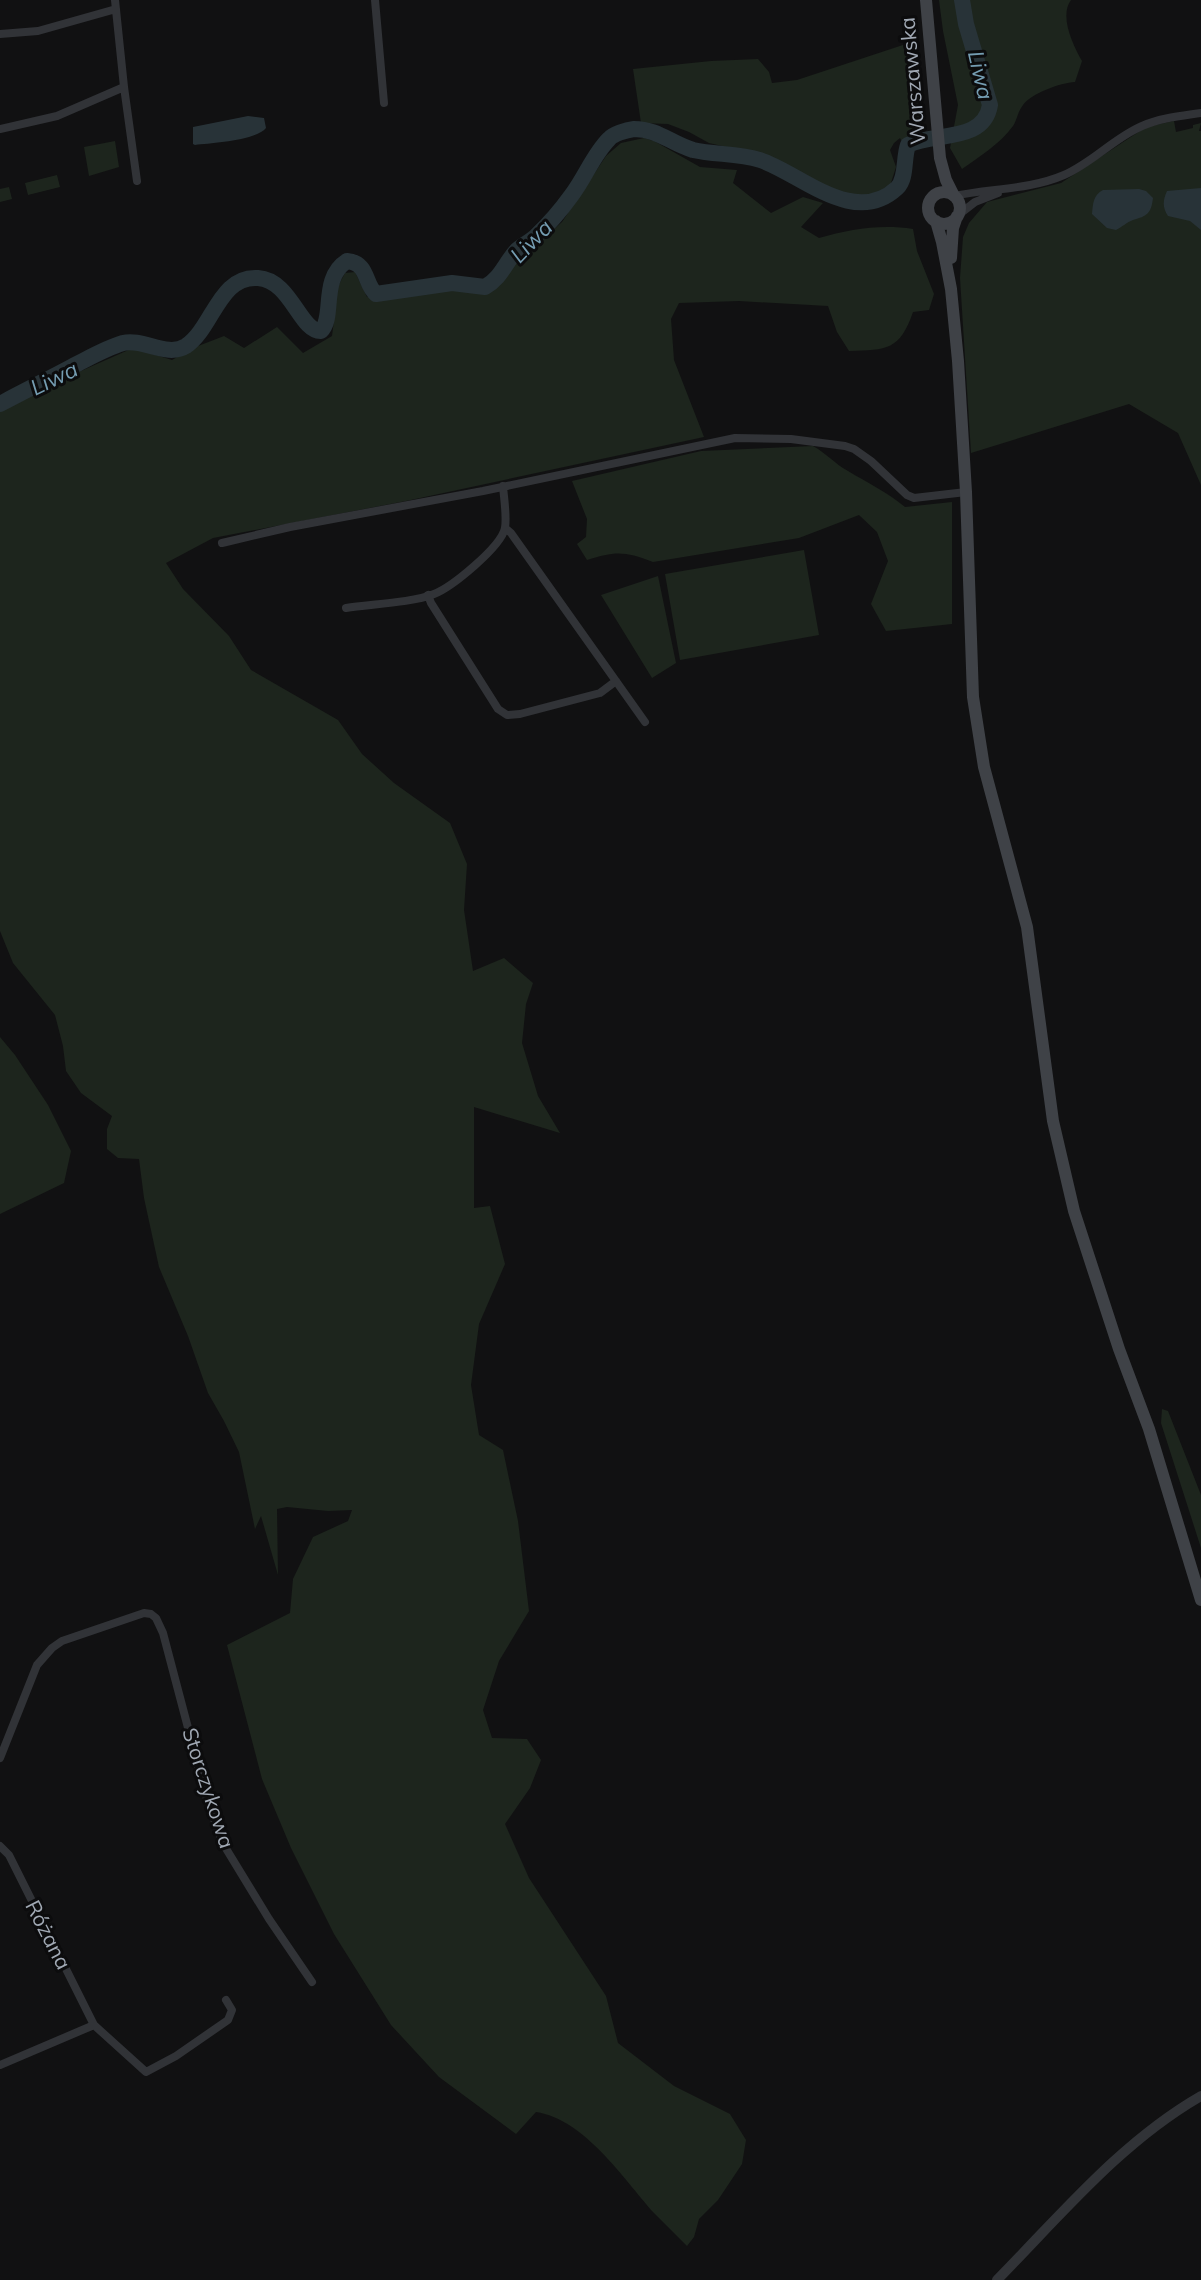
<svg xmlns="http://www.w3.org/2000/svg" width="1201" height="2280" viewBox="0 0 1201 2280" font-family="Mulish,sans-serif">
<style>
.green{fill:#1d251d}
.water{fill:#283338}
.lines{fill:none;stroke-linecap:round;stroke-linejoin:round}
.river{stroke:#283338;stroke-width:16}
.minor{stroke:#313337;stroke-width:8}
.tertiary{stroke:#313337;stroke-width:10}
.secondary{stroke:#3f4247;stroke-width:12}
.labels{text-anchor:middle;stroke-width:6;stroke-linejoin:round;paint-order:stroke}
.street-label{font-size:21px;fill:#a1a9b4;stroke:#0c0c0d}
.water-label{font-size:22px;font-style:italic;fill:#759db2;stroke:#0c0c0d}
</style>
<rect width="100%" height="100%" fill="#111112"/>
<path class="green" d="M939,0H1071C1059,16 1073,45 1082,61L1075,82C1060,83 1032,93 1023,105C1018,111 1017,120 1013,126C1000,144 979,157 962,169L950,148L958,105L943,31Z
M912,42L922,137L903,144L900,138L894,143L890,150L896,167L890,186L865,198L834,193L779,166L765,156L709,143L689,132L668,124L641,123L633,69L711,61L758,59L769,72L772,83L797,80Z
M1174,121L1176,132L1193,128V125L1201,123L1199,131H1201V485L1178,433L1129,404L971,453L960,278L963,237L969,223L987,202L1061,183L1146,127Z
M644,138L654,141L700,167L737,170L733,183L771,213L803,197L823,203L801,227L819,238C850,229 881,224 913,229L917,251L934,294L929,310L913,312C900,350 887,350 849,351L837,332L828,306L739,301L679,303L671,319L674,360L704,437L406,501L213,538L166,563L183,589L229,636L251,670L338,720L362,754L394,783L450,823L467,864L464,910L473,971L504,958L533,983L526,1004L522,1043L538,1096L560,1133L474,1107V1208L490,1206L505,1264L479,1324L471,1385L479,1435L503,1450L518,1521L529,1611L499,1661L483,1710L492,1738L527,1739L541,1760L530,1788L505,1824L529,1878L606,1996L618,2043L674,2086L730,2114L746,2140L742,2164L718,2200L699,2219L694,2237L687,2246C676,2235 665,2224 654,2213C623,2178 584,2119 536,2112L516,2134L439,2077L391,2025L334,1934L291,1848L262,1779L227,1645L290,1613L293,1579L313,1537L348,1521L352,1510L328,1511L287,1507L277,1509L278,1575L261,1516L255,1529L239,1452L224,1421L208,1393L188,1336L159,1267L144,1198L139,1159L118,1158L107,1149V1129L112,1116L81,1093L66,1071L63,1046L55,1015L13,963L0,931V405L11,402L133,348L172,360L193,348L224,336L244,348L277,327L303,353L332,336L336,305V290L345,273L355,272L367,297L408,296L446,290L478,293L506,276L518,257L535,246L562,222L606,156L621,143Z
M115,141L119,167L89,176L84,147Z
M57,175L60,187L28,195L25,183Z
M9,187L12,199L0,202V189Z
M813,446C826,453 835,464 848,471C868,483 887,492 905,507L952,502V624L886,631L871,604L888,561L877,532L859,515L799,538L653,562C625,551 615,551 587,560L577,544L586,537L587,519L572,481L701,451Z
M804,550L819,635L680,660L665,574Z
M658,576L676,663L652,678L601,595Z
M0,1037L15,1055L48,1105L71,1151L64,1183L0,1214Z
M1162,1409L1168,1411L1201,1495V1548L1161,1423Z"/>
<path class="water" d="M248,116L264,118L266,128C255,141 212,143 195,145L193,144V127Z
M1201,188V230L1190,221L1168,216C1162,207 1163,200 1167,191Z
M1139,189L1146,191L1153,198C1151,214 1147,216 1133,220C1127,222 1122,227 1116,230L1107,228L1092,214C1093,204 1093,195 1103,190Z"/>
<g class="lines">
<path class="river" d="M0,404C24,391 49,379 73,366C89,358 106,348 123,343C143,338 167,358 186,346C213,328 219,275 258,278C291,280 300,332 321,331C335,318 320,278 347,261C369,263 364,284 376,294L452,283L485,287C501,278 505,263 517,250C522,245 530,242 535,237C549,224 561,210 571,196C585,178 593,155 609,139C613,134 626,130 634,129C658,129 670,143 693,150C715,155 738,153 760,160C800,173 854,228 897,188C907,179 903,159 908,145C934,132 984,143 990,105L966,24L962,0"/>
<path class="minor" d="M115,0L124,87L137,181
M375,0L384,103
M0,34L38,31L116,9
M0,129L57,116L124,87
M954,196C991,188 1029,190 1064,175C1092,163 1114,138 1142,126C1160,118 1181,116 1201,113
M957,216L975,202L998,193
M505,528L511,533L645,722
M222,543L290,527L483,491L735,438L791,439L845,446L854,449L871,461L907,495L914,498L966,492
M428,595L431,603L498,709L507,715L520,714L600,693L616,681
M346,608C372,604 411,603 434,594C452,587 501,547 505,528C507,516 504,499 503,486
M0,1758L37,1665L52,1648L62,1641L144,1613L151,1614L156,1618L163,1633L206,1796L222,1842L269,1919L312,1982
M0,1846L9,1855L94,2025L146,2072L176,2056L228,2020L232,2010L226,2000
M0,2065L94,2025"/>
<path class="tertiary" d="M997,2280C1061,2215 1121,2142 1201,2096"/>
<path class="secondary" d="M926,0L940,158L946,180L954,196
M928 208a16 16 0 1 1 32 0a16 16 0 1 1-32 0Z
M936,221L942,242L951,289L958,361L966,492L973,697L984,767L1027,927L1053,1121L1074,1211L1119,1349L1149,1429L1201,1600
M951,258L953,228L957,216"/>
</g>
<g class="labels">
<g class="street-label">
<text transform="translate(913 81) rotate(-95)" y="7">Warszawska</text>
<text transform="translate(208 1788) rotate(72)" y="7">Storczykowa</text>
<text transform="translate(48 1935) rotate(63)" y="7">Różana</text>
</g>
<g class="water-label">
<text transform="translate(981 75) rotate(77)" y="8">Liwa</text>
<text transform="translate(531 241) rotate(-46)" y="8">Liwa</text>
<text transform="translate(54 378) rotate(-26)" y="8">Liwa</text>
</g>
</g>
</svg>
